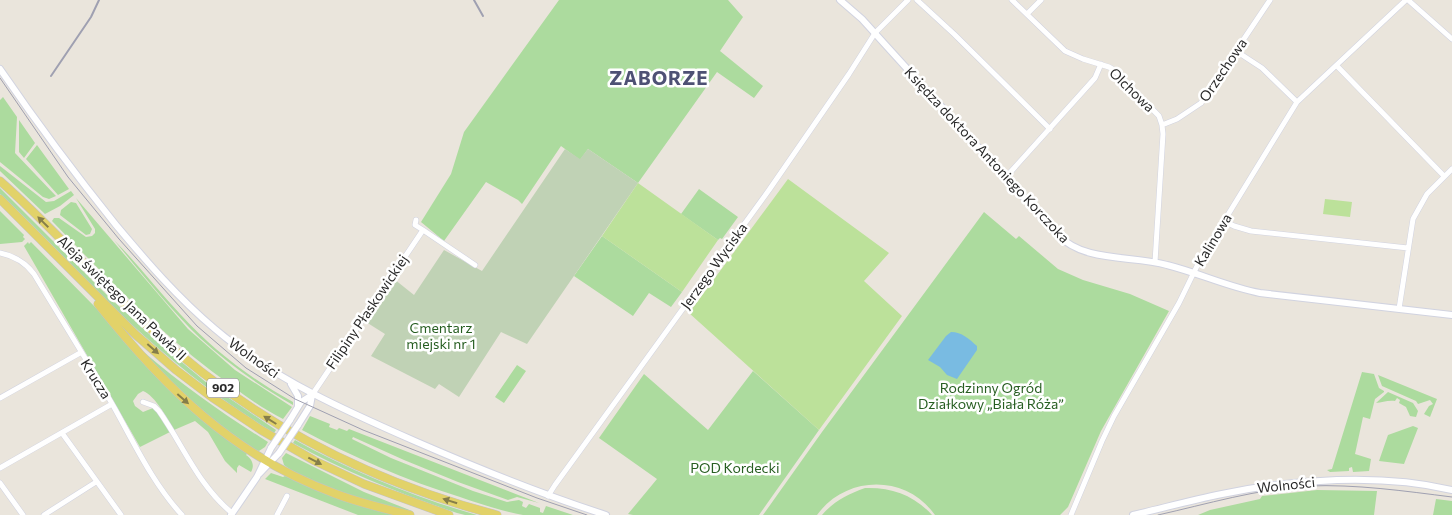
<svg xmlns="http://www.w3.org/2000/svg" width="1452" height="515" viewBox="0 0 1452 515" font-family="Commissioner,sans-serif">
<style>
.green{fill:#acdb9e}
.cemetery{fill:#c0d2b5}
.pitch{fill:#bce19a}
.water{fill:#79bbe2}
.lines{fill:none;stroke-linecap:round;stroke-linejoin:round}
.minor-casing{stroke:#d1d3e0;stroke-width:6}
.tertiary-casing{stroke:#d1d3e0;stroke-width:8}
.primary-casing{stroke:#c3c3c3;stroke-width:9}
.minor{stroke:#fff;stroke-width:5}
.tertiary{stroke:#fff;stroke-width:6}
.primary{stroke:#e2d269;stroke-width:8}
.tram{stroke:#9fa0b1;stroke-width:1}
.rail{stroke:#9fa0b1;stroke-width:2}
.tertiary-bridge-casing{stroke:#d1d3e0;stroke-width:8;stroke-linecap:butt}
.tertiary-bridge{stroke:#fff;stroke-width:6}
.oneway{fill:#867e49}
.labels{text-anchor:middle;stroke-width:5;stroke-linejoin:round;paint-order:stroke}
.shield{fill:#fff;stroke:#696969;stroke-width:1}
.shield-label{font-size:12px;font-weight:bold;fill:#292929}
.street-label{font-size:14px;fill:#292929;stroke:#fff}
.park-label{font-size:14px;fill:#275e21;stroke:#fff}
.district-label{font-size:19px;font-weight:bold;letter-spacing:1px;fill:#4e5174;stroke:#fff}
</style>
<rect width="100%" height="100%" fill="#eae5dc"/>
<path class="green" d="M559,0H728L743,17L720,51L763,86L754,98L717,72L638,183L588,149L580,160L561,146L522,204L518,200L486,182L444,241L421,222L451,174L464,132Z
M3,97L17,117L15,153L56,196L49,199L43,197L0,162V100Z
M19,120L35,143L24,158L19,152Z
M37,145L69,189L58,195L26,159Z
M0,166L46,202L54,201L71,191L74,195L60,206L45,214L0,171Z
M0,188L110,298L161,345L207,383L276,430L274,433C222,401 174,364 129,322C85,281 45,235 0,194Z
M699,189L738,217L722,239L720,238L718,240L681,214Z
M76,198L188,329L235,370L292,407L283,419C265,410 248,398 232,386C165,339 109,280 52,221L54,218H59L86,237L92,236L95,233V229Z
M71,202L76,203L92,229L90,234L86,235L60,215L61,210Z
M0,211L24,235L23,237L25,239L22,242L0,244Z
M984,212L1016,239L1019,236L1058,269L1083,280L1130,294L1169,311L1101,431L1068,507L1060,515H935C906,474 846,475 817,515H763L822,432Z
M602,236L682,292L671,307L649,293L633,316L574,276Z
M114,240C138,264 158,291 181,315C213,350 251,379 293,402V405C260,386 228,364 200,338C169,308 142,274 114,240Z
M28,242L29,244L31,242L97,309L178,398L207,424L248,453L246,455C252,459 255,465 251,472L239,465L237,468V473L225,461L208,432L195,421L174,430C168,420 155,395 143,391L138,394L133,401L135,406L143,412L153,408H155L170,432L140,447L24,246Z
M144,353H145C183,386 225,415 268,442L265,447L259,451L251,449L190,402Z
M517,365L526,371L504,403L495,397Z
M753,371L819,430L759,515H633L628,514L657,479L599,438L644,374L708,430Z
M1362,372L1374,374L1379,388L1384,391V392L1375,399L1370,419L1363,417L1355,454L1371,459L1369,471L1353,472L1352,467L1349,468V471L1330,472L1327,470L1332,469Z
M1378,375L1437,399L1430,417L1424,414L1429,406L1433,404L1430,400L1418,404L1416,401L1382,386Z
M1388,392L1413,403L1418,411L1416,417L1410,416L1406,407L1399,403L1400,400L1397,398L1395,401C1387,400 1382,403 1376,403Z
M310,416L330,424L329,427L337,430L339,428L347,431L349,429L539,503L517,497L508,500L458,482L404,460L353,437L352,439L391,458L473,491L507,502L519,500L523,502L522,506L526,508L529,504L540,508V512L543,513L546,506L573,515C557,515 538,515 523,515C502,511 480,504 460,497C405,480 353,457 302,430Z
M1413,426L1418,428L1404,464L1379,461L1388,435Z
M295,440C353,472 414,497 477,515H465L457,513C401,494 346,472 293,443Z
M286,453L364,492L412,511C380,509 309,485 284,465L282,458Z
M271,473L283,477L285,476L312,487L397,515H358L265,479Z
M865,488C891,487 914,495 932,515H822C834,501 848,494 865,488Z
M1317,490L1377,491L1374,515H1198L1210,510L1260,499L1262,496Z
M1436,499L1452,501V515H1433Z"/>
<path class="cemetery" d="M565,149L580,159L588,149L638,183L527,344L501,332L459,397L439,384L435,389L371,356L385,334L366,322L394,279L414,295L444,250L482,271Z"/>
<path class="pitch" d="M788,179L889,253L864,281L902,316L819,430L689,313Z
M638,183L718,240L682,292L602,236Z
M1325,199L1352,202L1350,217L1323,214Z"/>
<path class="water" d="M951,332C962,332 969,339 977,346V350L957,379L947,375L940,367L928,360L946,336Z"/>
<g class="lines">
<defs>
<path id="minor" d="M917,0L954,34L1050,129
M1012,0L1065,51L1083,59L1109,67L1114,70L1159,116L1162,125L1163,134L1155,262
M1408,0L1452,39
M1027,14L1041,0
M1236,51L1262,68L1297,102
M1337,66L1444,176
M1162,125L1177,119L1201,103L1270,0
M1006,177L1095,78L1101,64
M1224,221L1234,226L1251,231L1408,248
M423,230L475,265
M0,253C15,256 25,262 34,274C61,319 89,363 115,409C135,445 154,485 182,515
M1399,309L1413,219L1427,194L1452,169
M312,395L423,230L415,225L416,220
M0,398L80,353
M143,402L154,406L159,411C183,445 198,485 232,513
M62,433L121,515
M0,468L112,404
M0,483L23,515
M548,496L555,485L769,190L849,74L875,33L908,0
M44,515L96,482
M277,515L287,496
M1071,515L1102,441L1114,416L1179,303L1199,262L1297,102L1406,0"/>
<path id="tertiary" d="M840,0L862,19L881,40L1058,235C1085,263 1132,255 1167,265C1199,273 1228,287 1260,293L1452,315
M0,69C37,123 75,174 116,225C147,262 178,298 215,329C275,380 346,411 417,442C479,469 541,494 606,515
M291,384L298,396V406
M290,420L301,402L312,395
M298,425L310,406L312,395
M259,474L279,453
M231,515L257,477L271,448
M1133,515C1163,508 1192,500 1222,494C1293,479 1381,473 1452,490"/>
<path id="primary" d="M0,181C53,227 99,282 151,329C249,420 368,481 497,515
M0,199L136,335L176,370L213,398L261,430L315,461L364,484L449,515
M98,304C165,388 233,456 336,494C360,503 385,509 410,515"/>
</defs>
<use href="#minor" class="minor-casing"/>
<use href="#tertiary" class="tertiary-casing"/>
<use href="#primary" class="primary-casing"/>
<use href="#minor" class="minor"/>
<use href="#tertiary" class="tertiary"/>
<use href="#primary" class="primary"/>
<path class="tram" d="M0,78L68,177L119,239L197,326L246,368L295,399L363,430L537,498L587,515
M1158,515C1207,504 1257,489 1308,486C1356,484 1404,491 1452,497"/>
<path class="rail" d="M474,0L483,16
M51,76L91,17L99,0"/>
<defs>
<path id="tertiary-bridge" d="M271,448L290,420
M279,453L298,425"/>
</defs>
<use href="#tertiary-bridge" class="tertiary-bridge-casing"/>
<use href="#tertiary-bridge" class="tertiary-bridge"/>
</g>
<defs><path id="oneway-solid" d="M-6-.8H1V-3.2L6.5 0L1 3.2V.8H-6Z" transform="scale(1.25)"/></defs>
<g class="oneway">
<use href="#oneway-solid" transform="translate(43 222) rotate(-135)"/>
<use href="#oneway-solid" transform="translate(153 349) rotate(41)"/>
<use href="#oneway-solid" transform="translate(183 399) rotate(41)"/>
<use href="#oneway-solid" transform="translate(270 420) rotate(-148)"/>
<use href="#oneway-solid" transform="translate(315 461) rotate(27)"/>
<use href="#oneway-solid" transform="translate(450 501) rotate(-162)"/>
</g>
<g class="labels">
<rect class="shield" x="207" y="378.5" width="32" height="19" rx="4"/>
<g class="shield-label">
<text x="223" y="392">902</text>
</g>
<g class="street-label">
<text transform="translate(1223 70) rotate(-56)" y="5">Orzechowa</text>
<text transform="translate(1132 90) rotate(44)" y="5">Olchowa</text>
<text transform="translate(987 155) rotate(47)" y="5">Księdza doktora Antoniego Korczoka</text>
<text transform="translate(1213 240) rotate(-59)" y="5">Kalinowa</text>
<text transform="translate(714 266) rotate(-54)" y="5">Jerzego Wyciska</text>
<text transform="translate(122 298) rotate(44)" y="5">Aleja świętego Jana Pawła II</text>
<text transform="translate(367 312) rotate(-56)" y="5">Filipiny Płaskowickiej</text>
<text transform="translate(254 358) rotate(35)" y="5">Wolności</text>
<text transform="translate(96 379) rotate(58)" y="5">Krucza</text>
<text transform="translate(1286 485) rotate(-6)" y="5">Wolności</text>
</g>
<g class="park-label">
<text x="441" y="333">Cmentarz<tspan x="441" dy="16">miejski nr 1</tspan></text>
<text x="991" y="393">Rodzinny Ogród<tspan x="991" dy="16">Działkowy „Biała Róża”</tspan></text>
<text x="735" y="473">POD Kordecki</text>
</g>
<g class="district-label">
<text x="659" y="85">ZABORZE</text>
</g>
</g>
</svg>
